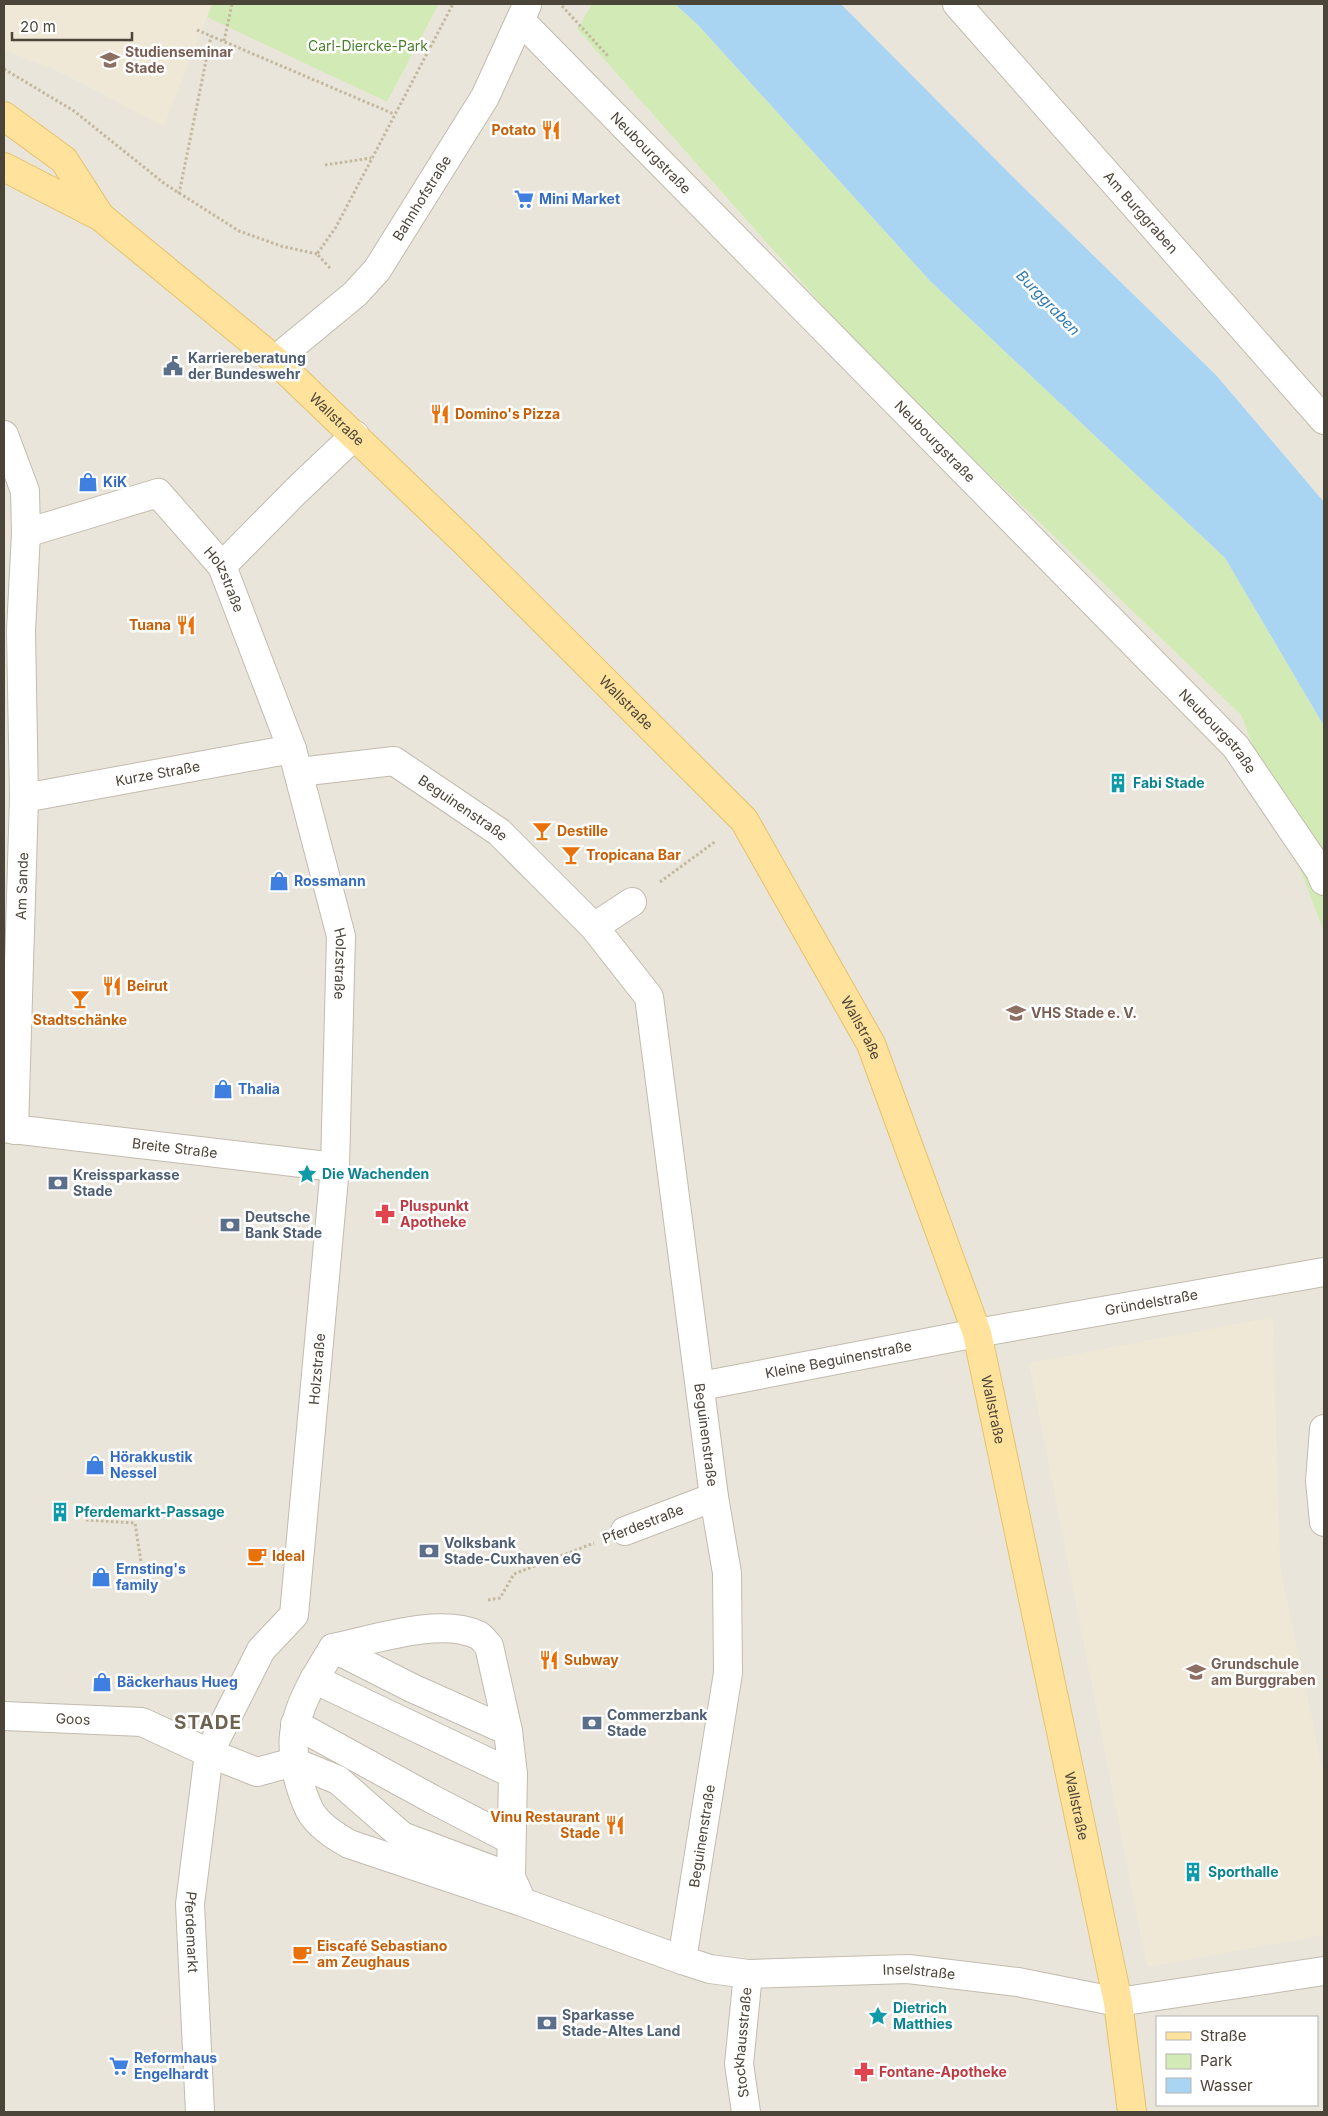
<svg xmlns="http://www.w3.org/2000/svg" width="1328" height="2116" viewBox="0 0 1328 2116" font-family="Inter,sans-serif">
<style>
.residential{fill:#eae5da;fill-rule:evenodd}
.education{fill:#efe8d6}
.green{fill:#d2eab5}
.water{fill:#a9d4f2}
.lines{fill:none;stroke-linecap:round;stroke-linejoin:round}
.minor-casing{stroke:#c2bbae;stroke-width:30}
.major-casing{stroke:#e6c16a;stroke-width:30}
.path{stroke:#c4b79f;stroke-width:3;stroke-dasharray:2.5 2.5;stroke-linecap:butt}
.minor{stroke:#fff;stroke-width:28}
.major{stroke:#ffe39c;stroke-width:28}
.labels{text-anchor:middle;stroke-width:5;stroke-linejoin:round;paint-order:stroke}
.park-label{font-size:14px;fill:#4a7f2a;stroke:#fff}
.education-label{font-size:14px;font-weight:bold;fill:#785e54;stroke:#fff;text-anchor:start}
.food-label{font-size:14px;font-weight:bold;fill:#c56008;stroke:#fff;text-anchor:start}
.street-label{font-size:14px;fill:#4b4439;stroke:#fff}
.shop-label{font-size:14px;font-weight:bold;fill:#366cbe;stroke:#fff;text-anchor:start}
.service-label{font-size:14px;font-weight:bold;fill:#4e5e75;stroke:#fff;text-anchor:start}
.culture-label{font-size:14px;font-weight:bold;fill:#0d838f;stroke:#fff;text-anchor:start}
.health-label{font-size:14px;font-weight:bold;fill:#be3a42;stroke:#fff;text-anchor:start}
.water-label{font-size:15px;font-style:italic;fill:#2e7ab2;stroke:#fff}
.district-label{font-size:19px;font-weight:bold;letter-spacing:1px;fill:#6e6250;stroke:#fff}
</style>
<rect width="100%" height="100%" fill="#f6f3ec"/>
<path class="residential" d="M4,4H212L207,16L387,102L439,4H592L577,29L877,367L1241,715L1324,932V1396L1322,1433L1324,1457V2112H4ZM1157,2017H1317V2105H1157Z
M843,4H1324V502L1216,375L1011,175L843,6Z"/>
<path class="education" d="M4,4H212L164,126L55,70L4,50Z
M1273,1317L1280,1567L1324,1777V1935L1147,1967L1029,1363Z"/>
<path class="green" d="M212,4H439L387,102L207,17Z
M592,4H675L698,25L930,281L1225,558L1324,726V932L1241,715L877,367L577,29Z"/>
<path class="water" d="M675,4H841L1011,175L1216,375L1324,502V726L1225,558L930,281L698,25Z"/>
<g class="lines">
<defs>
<g id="minor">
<path id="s1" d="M957,4L1324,420"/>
<path id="s2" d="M521,21L1236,747L1320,871L1324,881"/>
<path id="s3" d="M275,360L355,294L377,270L485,97L527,5"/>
<path d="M4,435L25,491L26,533L21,631L24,798L14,1130"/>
<path id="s4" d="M26,533L158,493L222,566L292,749L341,936L335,1167L294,1615L261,1650L209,1753L190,1904L200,2112"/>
<path d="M222,566L296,491L355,435"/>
<path id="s5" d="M299,772L394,761L499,832L594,927"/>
<path id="s6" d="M24,798L292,749"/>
<path id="s7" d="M632,902L594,927L649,997L714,1497L727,1573L728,1673L682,1960"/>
<path id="s8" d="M4,1128L335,1167"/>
<path id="s9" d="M701,1386L977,1333L1324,1272"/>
<path d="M1324,1429L1320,1481L1324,1522"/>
<path d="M625,1531L714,1497"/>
<path d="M333,1648L412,1688L508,1731"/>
<path d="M314,1679L513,1774"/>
<path id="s10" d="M4,1716L142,1722L209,1753L257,1772L294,1762L338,1780L402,1836L511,1877"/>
<path d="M295,1724L432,1799L511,1840"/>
<path id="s11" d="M522,1902L511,1877L513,1774L508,1731L489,1646C485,1642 482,1637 478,1635C440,1617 373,1640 333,1648C319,1671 302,1697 296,1724C289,1750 298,1785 309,1809C317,1825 335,1836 349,1844L522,1902L682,1960L710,1969L748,1974L908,1969L1018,1982L1118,2002L1324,1971"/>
<path id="s12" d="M746,2112L739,2064L748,1974"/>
</g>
<g id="major">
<path d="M4,116L64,160L100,216"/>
<path id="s13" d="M4,167L101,217L275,360L466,543L744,820L871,1044L977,1333L1118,2002L1132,2112"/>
</g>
</defs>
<use href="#minor" class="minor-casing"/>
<use href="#major" class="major-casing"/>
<path class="path" d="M562,6L608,56
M197,30L394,114
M224,41L232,4
M4,69L74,111L165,184L239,231L281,246L317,254
M325,165L371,158
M179,194L211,36
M330,268L317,254L336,227L453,4
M660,882L716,841
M86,1520L135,1523L143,1575
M488,1600L500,1598L514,1574L594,1543"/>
<use href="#minor" class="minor"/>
<use href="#major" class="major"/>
</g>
<defs>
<symbol id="university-bare" viewBox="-9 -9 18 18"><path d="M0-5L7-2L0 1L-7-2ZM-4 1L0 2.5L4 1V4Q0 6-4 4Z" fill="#8d6e63" stroke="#fff" stroke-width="2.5" paint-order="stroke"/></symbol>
<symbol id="restaurant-bare" viewBox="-9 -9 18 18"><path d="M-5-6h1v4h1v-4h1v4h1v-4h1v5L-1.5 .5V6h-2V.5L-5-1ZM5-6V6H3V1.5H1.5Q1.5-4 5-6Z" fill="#e8710a" stroke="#fff" stroke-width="2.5" paint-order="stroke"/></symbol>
<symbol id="supermarket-bare" viewBox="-9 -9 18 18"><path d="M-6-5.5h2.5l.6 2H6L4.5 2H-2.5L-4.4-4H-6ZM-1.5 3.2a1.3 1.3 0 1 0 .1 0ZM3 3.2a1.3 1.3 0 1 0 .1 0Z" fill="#3f7fe0" stroke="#fff" stroke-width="2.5" paint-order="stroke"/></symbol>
<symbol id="civic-bare" viewBox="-9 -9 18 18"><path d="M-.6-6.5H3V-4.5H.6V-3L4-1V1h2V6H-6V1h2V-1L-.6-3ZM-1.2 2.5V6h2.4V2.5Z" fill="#5c6f8a" stroke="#fff" stroke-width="2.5" paint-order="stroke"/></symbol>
<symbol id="shop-bare" viewBox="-9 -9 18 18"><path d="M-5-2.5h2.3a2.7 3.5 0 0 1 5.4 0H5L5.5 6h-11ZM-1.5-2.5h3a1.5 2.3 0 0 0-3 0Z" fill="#3f7fe0" stroke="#fff" stroke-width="2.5" paint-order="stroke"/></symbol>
<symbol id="building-bare" viewBox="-9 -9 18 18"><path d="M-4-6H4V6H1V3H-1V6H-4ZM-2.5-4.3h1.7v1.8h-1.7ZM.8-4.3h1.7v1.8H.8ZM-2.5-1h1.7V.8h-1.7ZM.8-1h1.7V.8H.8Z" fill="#0f9aa8" stroke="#fff" stroke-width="2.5" paint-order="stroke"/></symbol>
<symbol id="bar-bare" viewBox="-9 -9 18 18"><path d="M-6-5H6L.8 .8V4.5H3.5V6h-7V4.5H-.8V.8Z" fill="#e8710a" stroke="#fff" stroke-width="2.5" paint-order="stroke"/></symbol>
<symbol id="sight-bare" viewBox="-9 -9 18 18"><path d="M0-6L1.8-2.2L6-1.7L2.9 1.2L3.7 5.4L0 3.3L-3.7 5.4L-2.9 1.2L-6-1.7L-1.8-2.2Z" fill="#0f9aa8" stroke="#fff" stroke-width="2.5" paint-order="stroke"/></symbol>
<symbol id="bank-bare" viewBox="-9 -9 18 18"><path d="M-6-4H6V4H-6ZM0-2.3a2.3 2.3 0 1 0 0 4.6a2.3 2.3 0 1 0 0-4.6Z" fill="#5c6f8a" stroke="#fff" stroke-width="2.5" paint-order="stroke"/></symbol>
<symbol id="pharmacy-bare" viewBox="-9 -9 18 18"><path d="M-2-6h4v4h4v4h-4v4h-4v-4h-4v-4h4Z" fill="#e0444e" stroke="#fff" stroke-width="2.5" paint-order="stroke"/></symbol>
<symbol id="cafe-bare" viewBox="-9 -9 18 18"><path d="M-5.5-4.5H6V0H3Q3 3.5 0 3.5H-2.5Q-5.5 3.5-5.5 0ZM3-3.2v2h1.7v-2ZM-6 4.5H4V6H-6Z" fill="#e8710a" stroke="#fff" stroke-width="2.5" paint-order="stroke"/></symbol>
<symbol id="school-bare" viewBox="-9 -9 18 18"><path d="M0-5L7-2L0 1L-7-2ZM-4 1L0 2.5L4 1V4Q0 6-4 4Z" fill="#8d6e63" stroke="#fff" stroke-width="2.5" paint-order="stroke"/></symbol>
</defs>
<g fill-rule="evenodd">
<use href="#university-bare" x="96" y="46" width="28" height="28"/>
<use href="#restaurant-bare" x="537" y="116" width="28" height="28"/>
<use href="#supermarket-bare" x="510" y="185" width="28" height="28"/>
<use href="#civic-bare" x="159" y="352" width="28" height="28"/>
<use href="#restaurant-bare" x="426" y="400" width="28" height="28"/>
<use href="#shop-bare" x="74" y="468" width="28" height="28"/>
<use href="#restaurant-bare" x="172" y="611" width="28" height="28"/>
<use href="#building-bare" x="1104" y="769" width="28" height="28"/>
<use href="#bar-bare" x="528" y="817" width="28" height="28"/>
<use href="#bar-bare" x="557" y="841" width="28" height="28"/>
<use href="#shop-bare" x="265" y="867" width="28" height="28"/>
<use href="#restaurant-bare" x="98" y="972" width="28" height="28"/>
<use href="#bar-bare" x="66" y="985" width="28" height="28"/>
<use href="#university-bare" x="1002" y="999" width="28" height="28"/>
<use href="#shop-bare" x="209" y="1075" width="28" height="28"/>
<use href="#sight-bare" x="293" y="1160" width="28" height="28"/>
<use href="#bank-bare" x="44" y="1169" width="28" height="28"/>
<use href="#pharmacy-bare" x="371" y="1200" width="28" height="28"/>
<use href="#bank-bare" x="216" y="1211" width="28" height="28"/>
<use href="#shop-bare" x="81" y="1451" width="28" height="28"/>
<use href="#building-bare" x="46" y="1498" width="28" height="28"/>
<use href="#bank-bare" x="415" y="1537" width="28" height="28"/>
<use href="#cafe-bare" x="243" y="1542" width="28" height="28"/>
<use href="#shop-bare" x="87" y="1563" width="28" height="28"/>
<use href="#restaurant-bare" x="535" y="1646" width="28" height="28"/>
<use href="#school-bare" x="1182" y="1658" width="28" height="28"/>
<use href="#shop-bare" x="88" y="1668" width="28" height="28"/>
<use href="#bank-bare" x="578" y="1709" width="28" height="28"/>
<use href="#restaurant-bare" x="601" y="1811" width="28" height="28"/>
<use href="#building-bare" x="1179" y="1858" width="28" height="28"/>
<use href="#cafe-bare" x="288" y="1940" width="28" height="28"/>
<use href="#sight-bare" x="864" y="2002" width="28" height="28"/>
<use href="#bank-bare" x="533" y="2009" width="28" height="28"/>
<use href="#supermarket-bare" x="105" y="2052" width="28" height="28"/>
<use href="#pharmacy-bare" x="850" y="2058" width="28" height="28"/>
</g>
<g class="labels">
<g class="park-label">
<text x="368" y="51">Carl-Diercke-Park</text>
</g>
<g class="education-label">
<text x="125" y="57">Studienseminar<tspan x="125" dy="16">Stade</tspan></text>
<text x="1031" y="1018">VHS Stade e. V.</text>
<text x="1211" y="1669">Grundschule<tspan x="1211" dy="16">am Burggraben</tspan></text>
</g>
<g class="food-label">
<text x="536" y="135" text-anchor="end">Potato</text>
<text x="455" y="419">Domino's Pizza</text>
<text x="171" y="630" text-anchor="end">Tuana</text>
<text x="557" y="836">Destille</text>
<text x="586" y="860">Tropicana Bar</text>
<text x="127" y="991">Beirut</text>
<text x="80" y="1025" text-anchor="middle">Stadtschänke</text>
<text x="272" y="1561">Ideal</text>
<text x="564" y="1665">Subway</text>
<text x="600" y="1822" text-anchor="end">Vinu Restaurant<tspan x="600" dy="16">Stade</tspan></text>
<text x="317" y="1951">Eiscafé Sebastiano<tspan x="317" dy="16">am Zeughaus</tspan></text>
</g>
<g class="street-label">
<text dy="5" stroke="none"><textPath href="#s2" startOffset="185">Neubourgstraße</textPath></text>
<text dy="5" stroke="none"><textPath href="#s3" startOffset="221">Bahnhofstraße</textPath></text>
<text dy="5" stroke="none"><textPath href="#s1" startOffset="278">Am Burggraben</textPath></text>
<text dy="5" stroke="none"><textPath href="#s13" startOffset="420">Wallstraße</textPath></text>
<text dy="5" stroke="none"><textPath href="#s2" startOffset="590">Neubourgstraße</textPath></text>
<text dy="5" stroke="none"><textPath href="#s4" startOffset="248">Holzstraße</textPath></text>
<text dy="5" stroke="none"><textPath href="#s13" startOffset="825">Wallstraße</textPath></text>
<text dy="5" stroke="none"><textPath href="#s2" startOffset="995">Neubourgstraße</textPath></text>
<text dy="5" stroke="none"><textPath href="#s6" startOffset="136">Kurze Straße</textPath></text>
<text dy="5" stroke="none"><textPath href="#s5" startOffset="179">Beguinenstraße</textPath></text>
<text transform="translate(22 886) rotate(-88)" y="5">Am Sande</text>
<text dy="5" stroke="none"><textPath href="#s4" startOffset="652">Holzstraße</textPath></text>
<text dy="5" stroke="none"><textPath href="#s13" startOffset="1230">Wallstraße</textPath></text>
<text dy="5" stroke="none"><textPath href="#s8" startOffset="172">Breite Straße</textPath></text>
<text dy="5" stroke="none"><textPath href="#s9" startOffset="458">Gründelstraße</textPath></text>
<text dy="5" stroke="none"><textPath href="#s9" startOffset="140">Kleine Beguinenstraße</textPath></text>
<text transform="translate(317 1369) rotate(-85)" y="5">Holzstraße</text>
<text dy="5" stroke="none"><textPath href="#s13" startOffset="1635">Wallstraße</textPath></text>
<text dy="5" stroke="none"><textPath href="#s7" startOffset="576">Beguinenstraße</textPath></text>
<text transform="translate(643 1524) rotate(-21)" y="5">Pferdestraße</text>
<text dy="5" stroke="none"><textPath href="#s10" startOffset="69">Goos</textPath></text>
<text dy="5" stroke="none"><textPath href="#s13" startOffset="2040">Wallstraße</textPath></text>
<text transform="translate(702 1836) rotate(-81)" y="5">Beguinenstraße</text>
<text dy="5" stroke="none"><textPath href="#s4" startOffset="1649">Pferdemarkt</textPath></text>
<text dy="5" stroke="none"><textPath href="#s11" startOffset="1242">Inselstraße</textPath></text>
<text dy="5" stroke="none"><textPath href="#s12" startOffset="70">Stockhausstraße</textPath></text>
</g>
<g class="shop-label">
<text x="539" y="204">Mini Market</text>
<text x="103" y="487">KiK</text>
<text x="294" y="886">Rossmann</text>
<text x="238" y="1094">Thalia</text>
<text x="110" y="1462">Hörakkustik<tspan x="110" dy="16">Nessel</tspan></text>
<text x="116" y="1574">Ernsting's<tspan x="116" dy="16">family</tspan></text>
<text x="117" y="1687">Bäckerhaus Hueg</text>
<text x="134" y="2063">Reformhaus<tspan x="134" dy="16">Engelhardt</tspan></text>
</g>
<g class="service-label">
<text x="188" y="363">Karriereberatung<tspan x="188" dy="16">der Bundeswehr</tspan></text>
<text x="73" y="1180">Kreissparkasse<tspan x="73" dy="16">Stade</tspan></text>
<text x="245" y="1222">Deutsche<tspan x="245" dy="16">Bank Stade</tspan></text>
<text x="444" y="1548">Volksbank<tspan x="444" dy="16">Stade-Cuxhaven eG</tspan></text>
<text x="607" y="1720">Commerzbank<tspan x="607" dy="16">Stade</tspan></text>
<text x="562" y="2020">Sparkasse<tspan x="562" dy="16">Stade-Altes Land</tspan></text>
</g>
<g class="culture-label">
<text x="1133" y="788">Fabi Stade</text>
<text x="322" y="1179">Die Wachenden</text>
<text x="75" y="1517">Pferdemarkt-Passage</text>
<text x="1208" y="1877">Sporthalle</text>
<text x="893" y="2013">Dietrich<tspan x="893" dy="16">Matthies</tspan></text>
</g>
<g class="health-label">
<text x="400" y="1211">Pluspunkt<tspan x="400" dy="16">Apotheke</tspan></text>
<text x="879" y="2077">Fontane-Apotheke</text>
</g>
<g class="water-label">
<text transform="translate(1048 303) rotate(46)" y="5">Burggraben</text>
</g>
<g class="district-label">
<text x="208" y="1729">STADE</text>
</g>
</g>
<rect width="1328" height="2116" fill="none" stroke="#4b4439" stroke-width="10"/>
<rect x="1156" y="2016" width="162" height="90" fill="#ffffff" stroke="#b7b4b0"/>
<rect x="1166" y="2032" width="25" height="8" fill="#ffe39c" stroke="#b7b4b0"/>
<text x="1200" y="2041" font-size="15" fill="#4b4439">Straße</text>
<rect x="1166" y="2054" width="25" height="15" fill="#d2eab5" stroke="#b7b4b0"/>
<text x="1200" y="2066" font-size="15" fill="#4b4439">Park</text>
<rect x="1166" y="2078" width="25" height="15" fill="#a9d4f2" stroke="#b7b4b0"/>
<text x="1200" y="2091" font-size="15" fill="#4b4439">Wasser</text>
<path d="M12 32v8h120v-8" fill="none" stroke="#4b4439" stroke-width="2.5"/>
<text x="20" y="32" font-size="15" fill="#4b4439" stroke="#ffffff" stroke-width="4" paint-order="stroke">20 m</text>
</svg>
